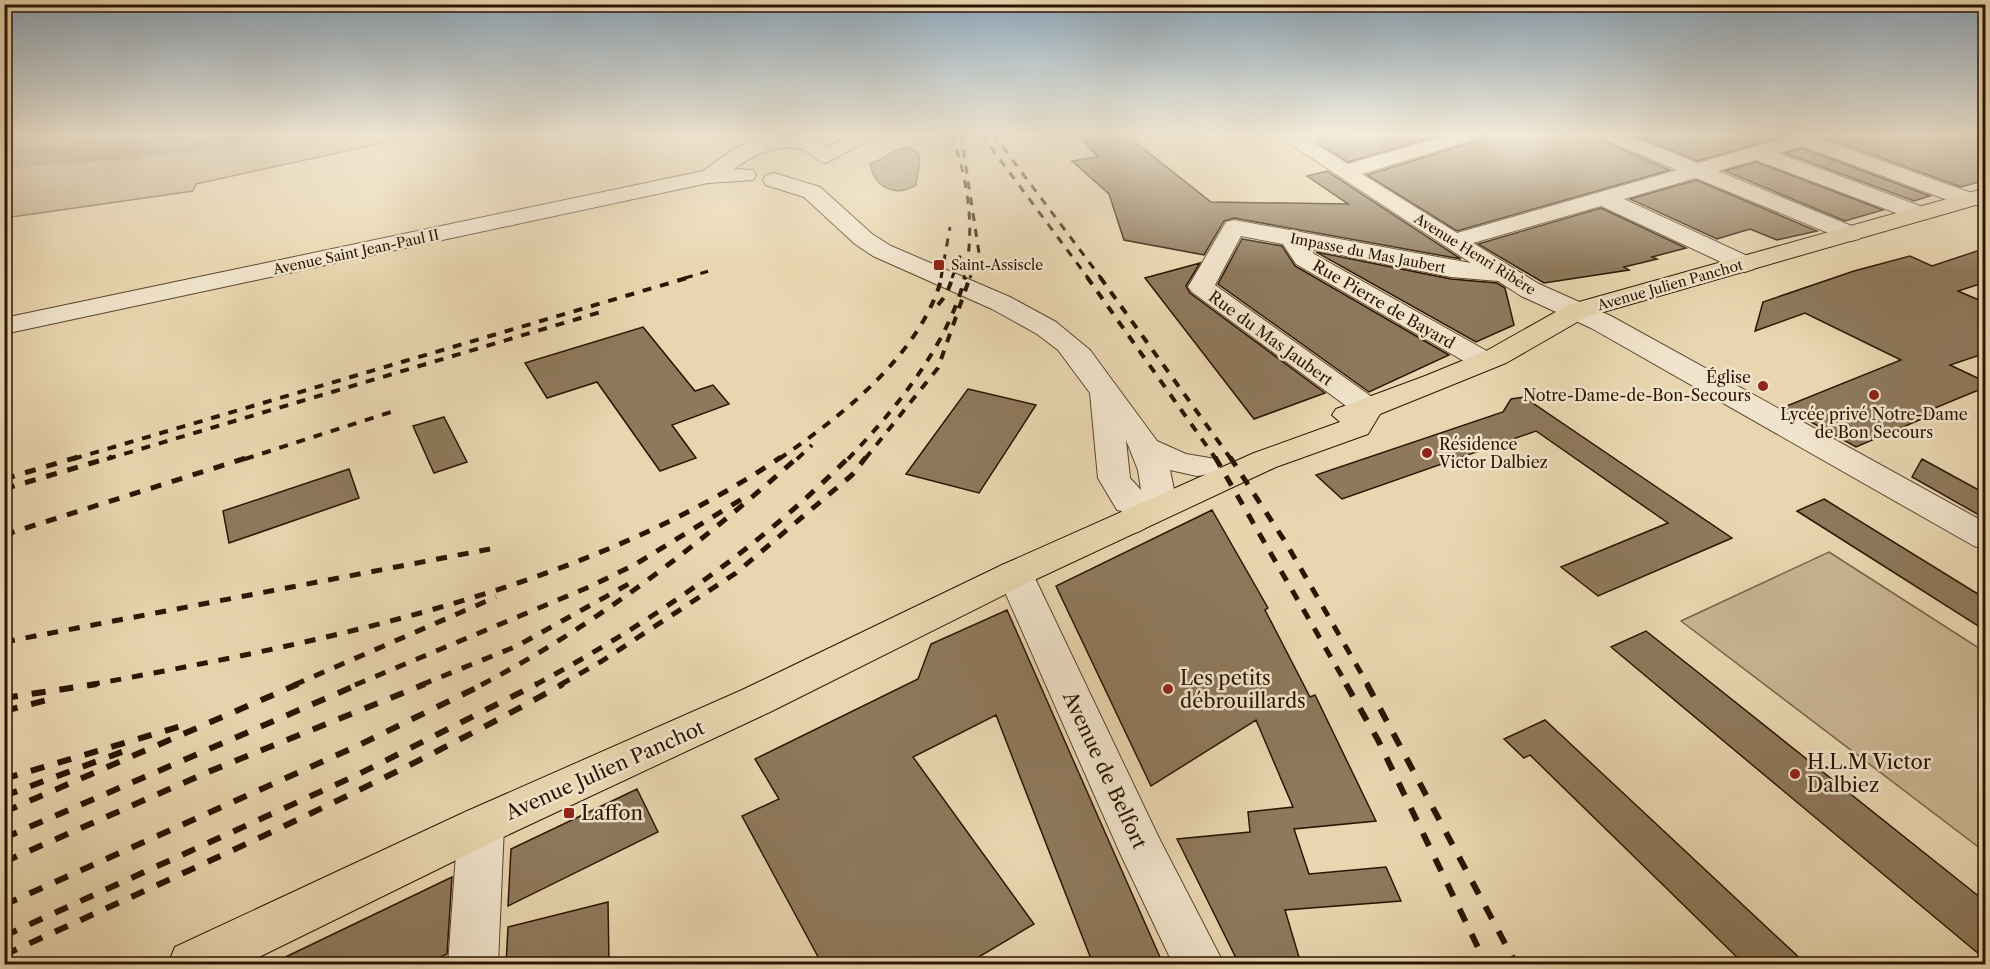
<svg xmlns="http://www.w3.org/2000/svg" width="1990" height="969" viewBox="0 0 1990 969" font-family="'Libre Caslon Text',serif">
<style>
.green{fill:#c9b592;stroke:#7a654a;stroke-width:1.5}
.water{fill:#a89475;stroke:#766147;stroke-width:1.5}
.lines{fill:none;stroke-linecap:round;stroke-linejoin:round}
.river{fill:#a89475;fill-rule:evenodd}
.building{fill:#8e795c;stroke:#2b1502;stroke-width:1.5}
.minor-casing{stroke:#5a452e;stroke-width:2}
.major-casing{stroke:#2b1502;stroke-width:2}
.minor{fill:#f1e4cc;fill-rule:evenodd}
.major{fill:#e9d6b0;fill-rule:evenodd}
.rail-far3{stroke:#2b1502;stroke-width:3;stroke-dasharray:8 8;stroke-linecap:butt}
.rail-far2{stroke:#2b1502;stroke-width:4;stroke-dasharray:9 9;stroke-linecap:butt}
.rail-far1{stroke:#2b1502;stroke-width:5;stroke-dasharray:11 11;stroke-linecap:butt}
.rail{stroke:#2b1502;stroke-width:6;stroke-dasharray:14 14;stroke-linecap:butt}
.poi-dot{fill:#8f2418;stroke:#f1e4cc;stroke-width:2}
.labels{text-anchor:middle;stroke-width:5;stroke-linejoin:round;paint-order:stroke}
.far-street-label{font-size:14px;fill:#2b1502;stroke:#f1e4cc}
.far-poi-label{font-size:14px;fill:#2b1502;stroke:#f1e4cc;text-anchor:start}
.street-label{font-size:16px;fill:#2b1502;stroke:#f1e4cc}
.poi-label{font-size:16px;fill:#2b1502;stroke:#f1e4cc;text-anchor:end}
.near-poi-label{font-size:20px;fill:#2b1502;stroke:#f1e4cc;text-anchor:start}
.near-street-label{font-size:20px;fill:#2b1502;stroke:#f1e4cc}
</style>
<rect width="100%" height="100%" fill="#e9d6b0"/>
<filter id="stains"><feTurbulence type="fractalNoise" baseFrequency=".00333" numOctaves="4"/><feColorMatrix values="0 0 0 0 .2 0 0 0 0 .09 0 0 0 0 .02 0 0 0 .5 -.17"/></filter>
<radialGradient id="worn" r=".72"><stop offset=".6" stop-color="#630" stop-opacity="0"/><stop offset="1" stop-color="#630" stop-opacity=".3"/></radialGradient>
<path class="green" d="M4,134H138L131,141L142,150L244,136L245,134H423L196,184L193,191L5,218Z
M1829,552L1985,652V852L1681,621Z"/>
<path class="water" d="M910,148L918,153L920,160L916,185C894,198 874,187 870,163C886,161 893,146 910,148Z"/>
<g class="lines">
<path class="river" d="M170,134H254L249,141C171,160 85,161 4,169V149Z"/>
</g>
<path class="building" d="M1077,134H1125L1211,202L1348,204L1307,176L1327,171L1461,259L1234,218L1224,221L1204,255L1124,240L1109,194L1072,161L1098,157Z
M1311,134H1444L1348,162L1316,142L1322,140Z
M1484,134H1597L1601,140L1670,170L1457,231L1367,175L1480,140Z
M1631,134H1791L1698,161Z
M1834,134H1986V180L1961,187L1829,139Z
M1802,148L1930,196L1914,201L1785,153Z
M1756,162L1883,210L1845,221L1725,171Z
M1696,180L1817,231L1777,240L1750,229L1717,239L1630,199Z
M1601,208L1686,248L1652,257L1657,259L1624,267L1629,270L1544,283L1478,244Z
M1242,239L1282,246L1295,266L1449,355L1369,392L1218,284Z
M1986,248V282L1958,291L1986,303V353L1950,365L1986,382V387L1930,410L1936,413L1856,447L1784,407L1901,360L1805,313L1755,331L1763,302L1854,271L1910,256L1932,266Z
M1316,252L1451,279L1497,283L1505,288L1514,325L1476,342Z
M1200,263L1186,286L1190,293L1325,393L1254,419L1145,278Z
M643,327L695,391L713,385L729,404L672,425L696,458L660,471L597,382L547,398L525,363Z
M968,389L1036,405L979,493L906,474Z
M1524,397L1658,488L1732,538L1598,596L1561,567L1668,523L1536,431L1342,499L1316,475L1503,412L1511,399Z
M444,417L467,462L434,473L413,426Z
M1922,459L1986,494V519L1912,477Z
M349,469L359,498L229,543L223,511Z
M1824,499L1986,599V631L1797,511Z
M1212,510L1268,608L1265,610L1310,697L1315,695L1376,821L1294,829L1309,874L1386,867L1401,901L1285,910L1301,964H1239L1177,839L1250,832L1248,812L1293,807L1256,720L1151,786L1056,586Z
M1007,610L1163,964H1093L996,715L913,757L1034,924L967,964H822L742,816L779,799L755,759L918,679L931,644Z
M1646,631L1986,902V960L1611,647Z
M1545,720L1806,964H1744L1530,755L1524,758L1504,739Z
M637,789L658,832L508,906L511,849Z
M452,877L447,954L426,964H271Z
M608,902L609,964H506L508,927Z"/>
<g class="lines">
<defs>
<path id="minor" d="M852,134H876L873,138L826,163C816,161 812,152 801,149C777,143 753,155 734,169L753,170L756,175L753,180L708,183L4,334V318L703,171C715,163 725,154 738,147C764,134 804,129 828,147Z
M1275,134H1299L1348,164L1451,134H1482L1479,138L1362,174L1457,233L1677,170L1602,138L1599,134H1626L1698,163L1798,134H1832L1824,140L1977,195L1980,200L1977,205H1961L1802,146L1778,153L1928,209L1932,214L1928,219H1912L1756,160L1718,171L1859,229L1863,234L1859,239L1851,241L1843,239L1696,178L1624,199L1754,259L1758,264L1754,269L1745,272L1736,269L1601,206L1473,243L1539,284L1611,316L1986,523V550L1974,546L1591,328L1521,296L1498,281L1451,277L1311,249L1314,254L1494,355L1498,361L1494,367L1484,370L1474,367L1296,264L1283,244L1241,236L1215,285L1379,402L1383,408L1379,414L1368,417L1357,414L1192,292L1188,287L1226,222L1234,220L1471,263Z
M774,173L820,187L872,234L891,246L1010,297L1056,322L1090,350L1157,441L1186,454L1216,459L1221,466L1216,473L1197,476L1170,470L1174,490L1183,499L1178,507C1152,514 1147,541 1116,532L1111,524L1122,511L1117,510L1098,478L1090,393L1058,350L1037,334L992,309L873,256L855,244L804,197L766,185L763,180L766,175ZM1126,440L1138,470L1141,490L1130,478Z
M1015,561L1028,565L1033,574L1159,838L1224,964H1173L1120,853L997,574L1002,565Z
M481,806L497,812L504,826L498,964H448L458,826L465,812Z"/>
<path id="major" d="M1986,188V202L1586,317L1506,363L1380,414L1368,434L1276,467L1028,583L770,712L497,840L245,964H168L175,947L465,812L742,690L1002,565L1254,453L1340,422L1332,415L1336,409L1425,376L1486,351L1568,305Z"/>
</defs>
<use href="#minor" class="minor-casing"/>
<use href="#major" class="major-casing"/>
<use href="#minor" class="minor"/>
<use href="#major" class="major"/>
<path class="rail-far3" d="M951,134C968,179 976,230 964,278
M961,134L979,253L970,278
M981,134L1088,278
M993,134L1101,278
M685,278L709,271
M941,278L950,227
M952,278L963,248"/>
<path class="rail-far2" d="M1087,277L1216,459
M1100,277L1231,459
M938,305L946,295L953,277
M73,459L690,277
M107,459L604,311
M245,459L391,412
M779,459C842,416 921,354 942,277
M797,459L812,445
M848,459C896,409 948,345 965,277
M865,459L938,368L970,277"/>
<path class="rail-far1" d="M1215,457L1347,685
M1230,457L1286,543L1368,685
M4,479L78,457
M4,489L112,457
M4,535L249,457
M4,642L490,549
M89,685C319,643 585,590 781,457
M294,685L496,597
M355,685L589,587L636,564L742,499
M421,685L517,646L634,581
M481,685C598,624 700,544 798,457
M535,685C649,624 758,549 849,457
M560,685L602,661L736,573L852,475L866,457"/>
<path class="rail" d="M1346,684L1378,740L1486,964
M1367,684L1516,964
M4,698L97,684
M4,711L55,698
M4,779L191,723
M4,796L127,750
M4,812L298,684
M4,838L359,684
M4,862L208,772L425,684
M4,905L355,747L484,684
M4,936L357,775L537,684
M4,955C192,869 382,785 563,684"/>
</g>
<linearGradient id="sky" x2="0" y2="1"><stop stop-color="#8ea7ba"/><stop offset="0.5" stop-color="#f5eddb"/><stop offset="1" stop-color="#f5eddb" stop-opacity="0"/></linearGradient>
<rect width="1990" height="269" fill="url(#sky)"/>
<g class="poi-dot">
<rect x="933" y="259" width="12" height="12" rx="3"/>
<circle cx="1763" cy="386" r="6"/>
<circle cx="1874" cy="395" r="6"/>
<circle cx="1427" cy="453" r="6"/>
<circle cx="1168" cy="689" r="6"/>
<circle cx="1795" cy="774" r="6"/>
<rect x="563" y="807" width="12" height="12" rx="3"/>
</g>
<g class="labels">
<g class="far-street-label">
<text transform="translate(356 252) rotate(-12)" y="5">Avenue Saint Jean-Paul II</text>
<text transform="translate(1368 253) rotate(11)" y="5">Impasse du Mas Jaubert</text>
<text transform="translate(1475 254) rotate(32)" y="5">Avenue Henri Ribère</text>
<text transform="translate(1670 285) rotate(-16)" y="5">Avenue Julien Panchot</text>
</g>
<g class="far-poi-label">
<text x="951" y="270">Saint-Assiscle</text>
</g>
<g class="street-label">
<text transform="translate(1384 304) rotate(30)" y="6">Rue Pierre de Bayard</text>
<text transform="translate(1271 338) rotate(36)" y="6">Rue du Mas Jaubert</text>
</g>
<g class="poi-label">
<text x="1751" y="383">Église<tspan x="1751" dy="18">Notre-Dame-de-Bon-Secours</tspan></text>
<text x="1874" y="420" text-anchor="middle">Lycée privé Notre-Dame<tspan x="1874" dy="18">de Bon Secours</tspan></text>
<text x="1439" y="450" text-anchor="start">Résidence<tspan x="1439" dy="18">Victor Dalbiez</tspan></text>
</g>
<g class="near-poi-label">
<text x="1180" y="685">Les petits<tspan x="1180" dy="23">débrouillards</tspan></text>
<text x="1807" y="769">H.L.M Victor<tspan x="1807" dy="23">Dalbiez</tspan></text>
<text x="581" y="820">Laffon</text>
</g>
<g class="near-street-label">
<text transform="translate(605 770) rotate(-24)" y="7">Avenue Julien Panchot</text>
<text transform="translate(1105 770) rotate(65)" y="7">Avenue de Belfort</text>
</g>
</g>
<rect width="1990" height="969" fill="none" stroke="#e9d6b0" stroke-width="24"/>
<rect x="6" y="6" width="1978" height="957" fill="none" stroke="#2b1502" stroke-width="3"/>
<rect x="12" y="12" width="1966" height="945" fill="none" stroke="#2b1502" stroke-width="1.5"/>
<rect width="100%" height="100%" filter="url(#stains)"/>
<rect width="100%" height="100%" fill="url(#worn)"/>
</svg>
